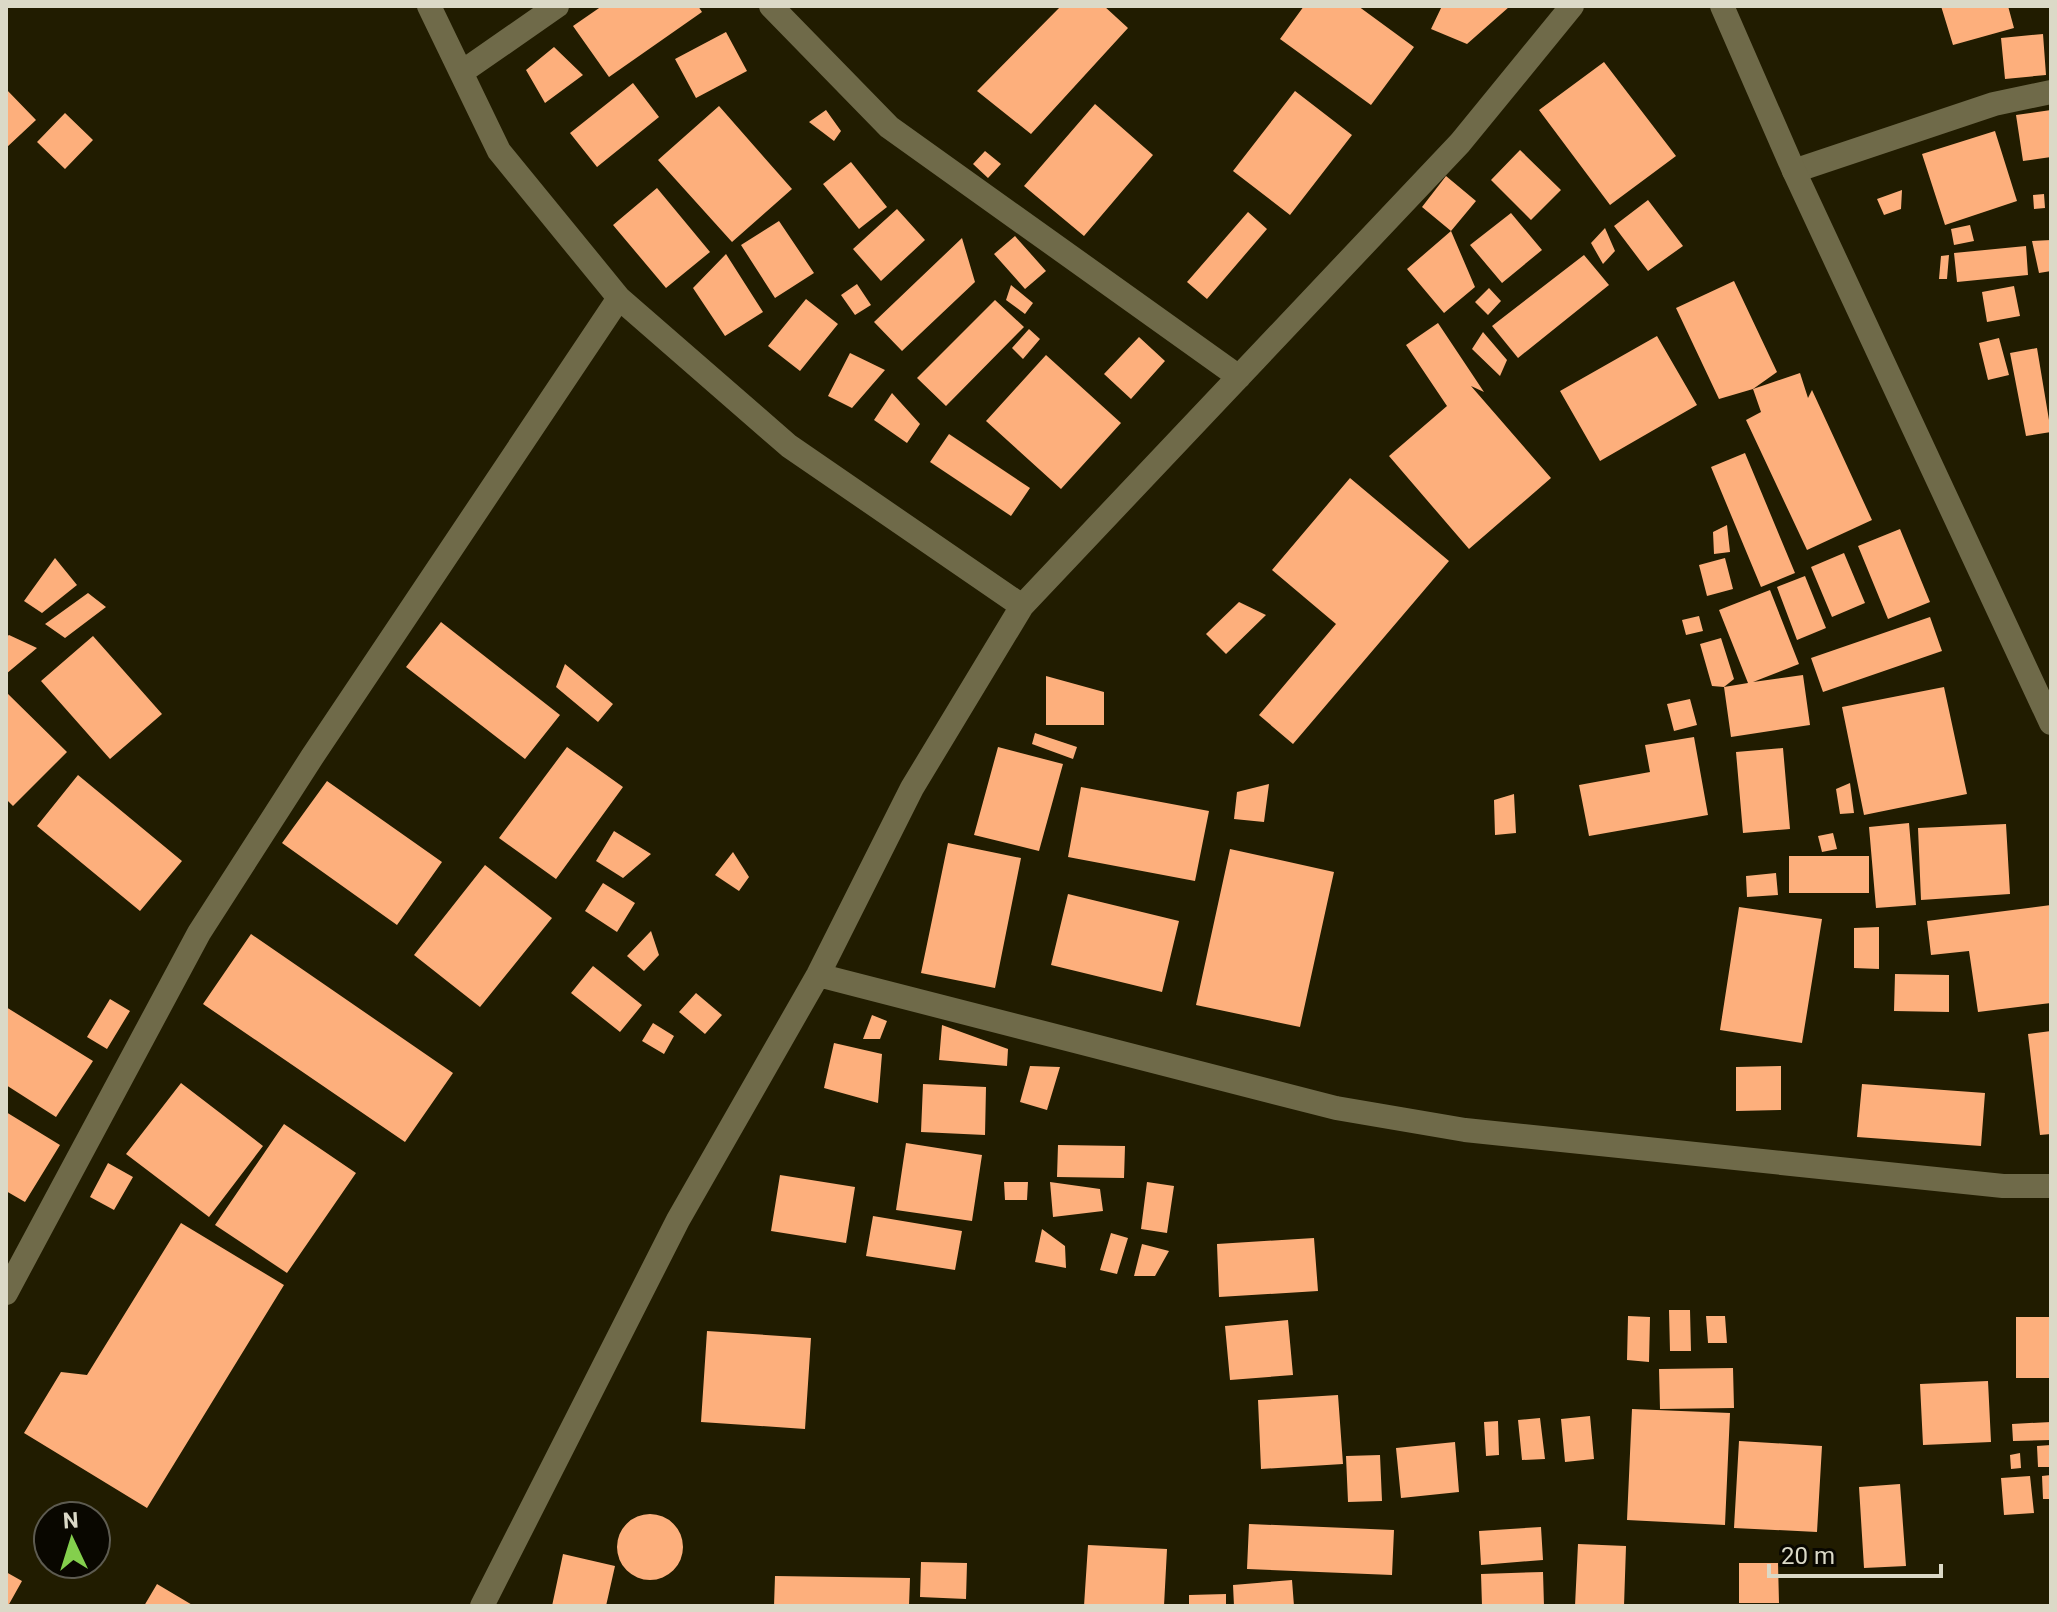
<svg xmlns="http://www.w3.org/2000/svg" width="2057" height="1612" viewBox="0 0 2057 1612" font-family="Roboto,sans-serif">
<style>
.building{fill:#fdaf7c}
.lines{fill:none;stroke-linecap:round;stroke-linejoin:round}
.minor{stroke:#6f6a49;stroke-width:24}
.tertiary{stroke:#6f6a49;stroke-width:24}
</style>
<rect width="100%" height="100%" fill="#211c00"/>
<path class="building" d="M602,6H698L702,12L609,77L573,26Z
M1061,6H1104L1128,28L1031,134L977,91Z
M1304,6H1358L1414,47L1371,105L1280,39Z
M1442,6H1506L1509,7L1467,44L1431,29Z
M1941,6H2008L2014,28L1953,45Z
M726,32L747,71L696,98L675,59Z
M2043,34L2046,75L2005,79L2001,38Z
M554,47L583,75L545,103L526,70Z
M1604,62L1676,156L1610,205L1539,110Z
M633,83L659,117L597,167L570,133Z
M6,89L36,120L6,148Z
M1295,91L1352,135L1290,215L1233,171Z
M1095,104L1153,155L1084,236L1024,186Z
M719,106L792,189L732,242L658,160Z
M826,110L841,131L834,141L809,122Z
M2051,110V157L2023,161L2016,115Z
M65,113L93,140L65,169L37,142Z
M1995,131L2017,201L1945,225L1922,154Z
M1520,150L1561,190L1531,220L1491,180Z
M985,151L1001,164L988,178L973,164Z
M851,162L887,207L859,229L823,184Z
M1446,176L1476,201L1451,231L1422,207Z
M657,188L710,252L666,288L613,225Z
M1902,190L1901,209L1884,215L1877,199Z
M2044,194L2045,208L2034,209L2033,195Z
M1648,200L1683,246L1648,271L1614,226Z
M897,209L925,240L881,281L853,249Z
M1248,212L1267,229L1207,299L1187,282Z
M1511,213L1542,250L1502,283L1470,245Z
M779,221L814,273L775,298L741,245Z
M1970,225L1974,241L1954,245L1951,229Z
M1605,228L1615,251L1603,264L1591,243Z
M1451,231L1475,287L1444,313L1407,269Z
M1015,236L1046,271L1025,289L994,254Z
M962,238L975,282L902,351L874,322Z
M2051,240V271L2039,273L2032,241Z
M2026,246L2028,275L1957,282L1954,253Z
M726,254L763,312L725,336L693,288Z
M1584,255L1609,285L1518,358L1492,326Z
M1949,255L1947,279H1939L1941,256Z
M1734,281L1777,372L1753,389L1800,373L1808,398L1812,390L1872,520L1807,550L1746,420L1761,412L1753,389L1719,399L1676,308Z
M857,284L871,305L855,315L841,295Z
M1011,285L1033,303L1025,314L1006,300Z
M2014,286L2020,316L1987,322L1982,292Z
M1489,288L1501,301L1488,315L1475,302Z
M806,299L838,324L800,371L768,346Z
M995,300L1024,327L946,406L917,378Z
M1438,323L1484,392L1471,386L1551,478L1469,549L1389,456L1447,406L1406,345Z
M1029,329L1040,339L1023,359L1012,348Z
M1483,332L1507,360L1500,376L1472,349Z
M1657,336L1697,405L1600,461L1560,391Z
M1139,337L1165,361L1131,399L1104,374Z
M1999,338L2009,375L1988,380L1979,343Z
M2037,348L2051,432L2026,436L2010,353Z
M850,353L885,370L852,408L828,396Z
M1046,355L1121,423L1061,489L986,421Z
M892,393L920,424L907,443L874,420Z
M949,434L1030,488L1011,516L930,462Z
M1745,453L1795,573L1761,587L1711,467Z
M1350,478L1449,561L1293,744L1259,715L1336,624L1272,570Z
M1727,525L1730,552L1714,554L1713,532Z
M1900,529L1930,602L1888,619L1858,546Z
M1844,553L1865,603L1832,617L1811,567Z
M55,558L77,585L42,613L24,601Z
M1725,558L1733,589L1707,596L1699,565Z
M1805,576L1826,628L1797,640L1777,587Z
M1770,590L1799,664L1753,682L1803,675L1810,725L1731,737L1724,687L1712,686L1700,644L1721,638L1734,679L1724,687L1748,683L1719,610Z
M88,593L106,607L65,638L45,624Z
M1239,602L1266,615L1226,654L1206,634Z
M1699,616L1703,631L1686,635L1682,620Z
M1930,617L1942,651L1823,692L1811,658Z
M441,622L560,715L525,759L406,667Z
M9,635L37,648L6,674V637Z
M93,636L162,714L110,759L41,681Z
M565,664L613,704L598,722L556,687Z
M1046,676L1104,692V725H1046Z
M1944,687L1967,794L1864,815L1842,707Z
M6,692L67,752L13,806L6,799Z
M1690,699L1697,725L1674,731L1667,704Z
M1035,733L1077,747L1073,759L1032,744Z
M1694,737L1708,815L1589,836L1579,785L1650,772L1645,745Z
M567,747L623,787L556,879L499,838Z
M998,747L1063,764L1039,851L974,835Z
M1783,748L1790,829L1743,833L1736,752Z
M78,775L182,861L140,911L37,826Z
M327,781L442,862L397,925L282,843Z
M1850,783L1854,813L1840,814L1836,789Z
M1269,784L1264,822L1234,819L1237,792Z
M1081,787L1209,811L1195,881L1068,857Z
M1514,794L1516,833L1495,835L1494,800Z
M1909,823L1916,905L1876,908L1869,827Z
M2006,824L2010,894L1921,900L1918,828Z
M614,831L651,854L623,878L596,861Z
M1833,833L1837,849L1822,852L1818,836Z
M948,843L1021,858L995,988L921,973Z
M1230,849L1334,872L1300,1027L1196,1005Z
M733,852L749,877L739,891L715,875Z
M1789,856H1869V893H1789Z
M485,865L552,918L480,1007L414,955Z
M1776,873L1778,895L1747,897L1746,876Z
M603,883L635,903L617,932L585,911Z
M1068,894L1179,921L1162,992L1051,965Z
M2051,905V1003L1978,1012L1969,951L1931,955L1927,921Z
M1739,907L1822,919L1802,1043L1720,1030Z
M1879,927V969L1854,968V928Z
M651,931L659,955L644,971L627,956Z
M251,934L453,1073L405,1142L203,1004Z
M593,966L642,1005L620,1032L571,993Z
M1895,974L1949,975V1012L1894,1011Z
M696,993L722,1015L705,1034L679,1012Z
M110,999L130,1011L107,1049L87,1037Z
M6,1007L93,1061L56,1117L6,1085Z
M872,1015L887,1021L880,1039H863Z
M653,1023L674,1036L664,1054L642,1041Z
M942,1025L1008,1049L1007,1066L939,1060Z
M2051,1031V1134L2040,1135L2028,1034Z
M834,1043L882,1054L878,1103L824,1088Z
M1030,1066L1060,1067L1047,1110L1020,1102Z
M1781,1066V1110L1736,1111V1067Z
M181,1083L263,1146L209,1217L126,1154Z
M923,1084L986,1087L985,1135L921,1132Z
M1862,1084L1985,1093L1981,1146L1857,1137Z
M6,1112L60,1145L25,1202L6,1191Z
M284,1124L356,1173L287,1273L215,1225Z
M906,1143L982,1155L972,1221L896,1210Z
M1058,1145L1125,1146L1124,1178L1057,1177Z
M108,1163L133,1177L114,1210L90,1197Z
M780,1175L855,1187L846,1243L771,1231Z
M1004,1182H1028L1027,1200H1005Z
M1050,1182L1100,1189L1103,1211L1053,1217Z
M1147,1182L1174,1186L1167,1233L1141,1229Z
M873,1216L962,1231L955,1270L866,1256Z
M181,1223L284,1285L147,1508L24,1433L61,1372L87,1375Z
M1042,1229L1065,1246L1066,1268L1035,1262Z
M1111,1233L1128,1238L1117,1274L1100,1270Z
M1314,1238L1318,1291L1219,1297L1217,1244Z
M1142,1244L1169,1251L1155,1276H1134Z
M1669,1310H1690L1691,1351H1670Z
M1628,1316L1650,1317L1649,1362L1627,1360Z
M1706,1316H1725L1727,1343H1708Z
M2016,1317H2051V1378H2016Z
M1288,1320L1293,1375L1230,1380L1225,1326Z
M707,1331L811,1338L805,1429L701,1422Z
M1733,1368L1734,1408L1660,1409L1659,1369Z
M1988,1381L1991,1442L1923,1445L1920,1384Z
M1338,1395L1343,1464L1261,1469L1258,1400Z
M1632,1409L1730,1413L1725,1525L1627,1520Z
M1590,1416L1594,1459L1565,1462L1561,1419Z
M1540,1418L1545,1459L1522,1460L1518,1420Z
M1498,1421L1499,1455L1486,1456L1484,1422Z
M2051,1422V1440L2013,1441L2012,1424Z
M1739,1441L1822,1446L1817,1532L1734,1528Z
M1455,1442L1459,1492L1401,1498L1396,1448Z
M2051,1445V1467H2038L2037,1446Z
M2020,1453L2021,1468L2011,1469L2010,1455Z
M1380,1455L1382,1501L1348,1502L1346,1456Z
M2051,1475V1499H2043L2042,1476Z
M2030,1476L2034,1513L2004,1515L2001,1478Z
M1900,1484L1906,1566L1864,1568L1859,1487Z
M617 1547a33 33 0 1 1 66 0a33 33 0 1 1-66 0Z
M1249,1524L1394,1530L1392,1575L1247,1569Z
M1541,1527L1543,1560L1481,1565L1479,1531Z
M1578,1544L1626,1546L1624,1606H1575Z
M1088,1545L1167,1549L1164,1606H1084Z
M563,1554L615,1566L606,1606H552Z
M921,1562L967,1563L966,1599L920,1597Z
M1739,1563H1778L1779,1603H1739Z
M6,1572L22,1581L8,1606H6Z
M1543,1572L1544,1606H1482L1481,1574Z
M775,1576L910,1578L909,1606H774Z
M1292,1580L1294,1606H1234L1233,1585Z
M157,1584L194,1606H144Z
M1226,1594V1606H1189V1595Z"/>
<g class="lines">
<path class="minor" d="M429,6L499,151L619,298L789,446L1022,606
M771,6L889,127L1239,377
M462,72L557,6
M1794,171L1994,104L2051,92
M818,975L1336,1108L1465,1130L2003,1186H2051
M6,1293L199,933L312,757L619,298
M482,1606L678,1220L818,975L912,788L1022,606L1460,143L1572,6"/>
<path class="tertiary" d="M1722,6L1794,171L2051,723"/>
</g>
<rect width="2057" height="1612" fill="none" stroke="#dbd9c7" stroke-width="16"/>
<g transform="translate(72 1540) rotate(356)"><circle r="38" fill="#090700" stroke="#5d5b50" stroke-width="2"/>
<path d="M0-6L14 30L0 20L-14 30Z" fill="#84cf4d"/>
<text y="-12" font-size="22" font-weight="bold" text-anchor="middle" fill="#dbd9c7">N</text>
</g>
<path d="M1769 1564v12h172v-12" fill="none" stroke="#dbd9c7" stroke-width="4"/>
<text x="1781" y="1564" font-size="24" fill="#dbd9c7" stroke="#090700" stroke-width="6" paint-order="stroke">20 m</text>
</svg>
